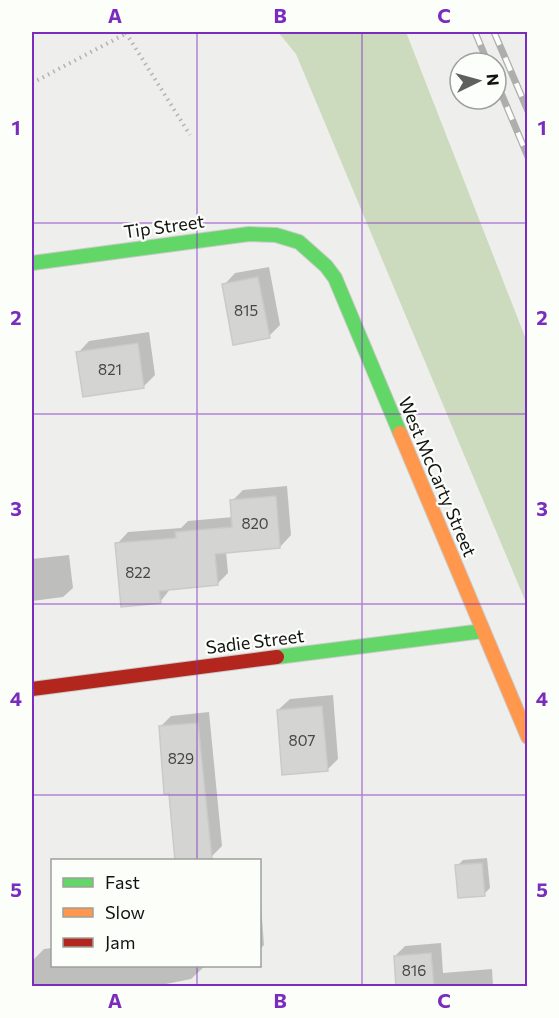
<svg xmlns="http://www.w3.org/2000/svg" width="559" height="1018" viewBox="0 0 559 1018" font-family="Commissioner,sans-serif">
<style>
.green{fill:#ccdabe}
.shadow{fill:#0003}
.building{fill:#d4d5d3;stroke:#cacac8;stroke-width:1.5}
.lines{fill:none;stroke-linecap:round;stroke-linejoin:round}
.fast-casing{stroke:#cbcbca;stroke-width:16}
.slow-casing{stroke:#cbcbca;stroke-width:16}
.jam-casing{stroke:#cbcbca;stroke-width:16}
.path{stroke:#b2b3b2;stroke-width:4;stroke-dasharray:1.5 4.5;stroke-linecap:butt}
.fast{stroke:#63d668;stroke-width:14}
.slow{stroke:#ff974d;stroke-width:14}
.jam{stroke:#b3261e;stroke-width:14}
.rail-casing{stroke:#aeaead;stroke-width:7}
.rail{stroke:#fbfef9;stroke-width:4.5;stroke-dasharray:14;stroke-linecap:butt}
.grid{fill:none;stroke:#7b2cbf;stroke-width:1.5;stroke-opacity:0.55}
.labels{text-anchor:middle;stroke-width:4.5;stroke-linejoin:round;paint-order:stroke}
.number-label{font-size:15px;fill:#444644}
.street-label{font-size:18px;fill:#121311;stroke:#fbfef9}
.neatline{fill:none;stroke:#7b2cbf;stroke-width:2}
.grid-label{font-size:20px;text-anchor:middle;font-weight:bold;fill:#7b2cbf}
</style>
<rect width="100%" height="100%" fill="#eeefec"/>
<path class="green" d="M278,32H406L527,342V605L296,54Z"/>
<path class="shadow" d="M269,267L280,325L269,336L224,285L235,273Z
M149,332L155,375L144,386L78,353L89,341Z
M287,486L291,535L280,547L226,551L228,573L217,584L171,588L160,602L117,544L128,532L181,528L188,521L233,517L232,501L243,490Z
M69,555L73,588L63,597L32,601V559Z
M333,695L338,759L327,770L278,710L290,699Z
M209,712L222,846L211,857L170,792L160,727L171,716Z
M487,858L490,888L484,894L457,866L463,860Z
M260,894L264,945L260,949Z
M441,943L443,973L492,969L493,986H398L395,956L405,946Z
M52,948V966H205L191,979L156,986H33L32,961L44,949Z"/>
<path class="building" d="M258,277L270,338L233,345L222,284Z
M138,343L144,388L83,397L76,352Z
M276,496L280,548L215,554L218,585L159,591L161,603L121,607L115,543L176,538L175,532L232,527L230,500Z
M322,706L328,771L282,775L277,710Z
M198,723L212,859L175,861L169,794H164L159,726Z
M482,863L485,896L458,898L455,865Z
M431,953L434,987H396L394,956Z"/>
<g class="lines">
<defs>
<path id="fast" d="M32,263L249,234L276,235L299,242L326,266L335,278L400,433
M277,657L483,631"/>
<path id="slow" d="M400,433L528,737"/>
<path id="jam" d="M32,689L277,657"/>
</defs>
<use href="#fast" class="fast-casing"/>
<use href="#slow" class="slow-casing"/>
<use href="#jam" class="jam-casing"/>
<path class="path" d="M126,33L190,135
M32,83L129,32"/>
<use href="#fast" class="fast"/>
<use href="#slow" class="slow"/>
<use href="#jam" class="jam"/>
<defs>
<path id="rail" d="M475,32L488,63
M494,32L528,111
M496,81L528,157"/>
</defs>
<use href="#rail" class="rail-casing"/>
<use href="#rail" class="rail"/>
</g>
<path class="grid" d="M197,32V860M362,32V986M32,223H528M32,414H528M32,604H528M32,795H528M197,966V986"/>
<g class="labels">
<g class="number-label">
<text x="246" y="316">815</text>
<text x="110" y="375">821</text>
<text x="255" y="529">820</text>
<text x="138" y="578">822</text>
<text x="302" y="746">807</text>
<text x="181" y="764">829</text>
<text x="414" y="976">816</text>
</g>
<g class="street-label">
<text transform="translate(164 227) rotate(-8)" y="6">Tip Street</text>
<text transform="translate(437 477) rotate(67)" y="6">West McCarty Street</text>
<text transform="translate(255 642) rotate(-7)" y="6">Sadie Street</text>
</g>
</g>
<rect width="559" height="1018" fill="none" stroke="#fbfef9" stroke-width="66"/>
<rect x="51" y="859" width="210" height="108" fill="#fbfef9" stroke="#9ea09c" stroke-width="1.5"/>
<rect x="63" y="878" width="30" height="9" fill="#63d668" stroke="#9ea09c" stroke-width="1.5"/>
<text x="105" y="889" font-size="18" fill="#121311">Fast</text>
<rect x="63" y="908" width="30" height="9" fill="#ff974d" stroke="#9ea09c" stroke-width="1.5"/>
<text x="105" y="919" font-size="18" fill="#121311">Slow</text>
<rect x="63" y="938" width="30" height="9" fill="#b3261e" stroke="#9ea09c" stroke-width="1.5"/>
<text x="105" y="949" font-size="18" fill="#121311">Jam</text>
<g transform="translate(478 81) rotate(85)"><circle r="28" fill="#fbfef9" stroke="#9ea09c" stroke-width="1.5"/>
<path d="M0-4.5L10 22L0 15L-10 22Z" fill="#5f605e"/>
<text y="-9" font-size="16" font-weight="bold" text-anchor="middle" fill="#121311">N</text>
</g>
<rect x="33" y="33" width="493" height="952" class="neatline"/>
<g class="grid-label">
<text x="115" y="23">A</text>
<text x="280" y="23">B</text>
<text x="444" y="23">C</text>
<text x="16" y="135">1</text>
<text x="542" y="135">1</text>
<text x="16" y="325">2</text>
<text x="542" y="325">2</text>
<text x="16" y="516">3</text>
<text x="542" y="516">3</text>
<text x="16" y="706">4</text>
<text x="542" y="706">4</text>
<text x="16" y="897">5</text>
<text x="542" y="897">5</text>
<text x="115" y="1008">A</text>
<text x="280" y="1008">B</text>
<text x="444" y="1008">C</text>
</g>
</svg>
